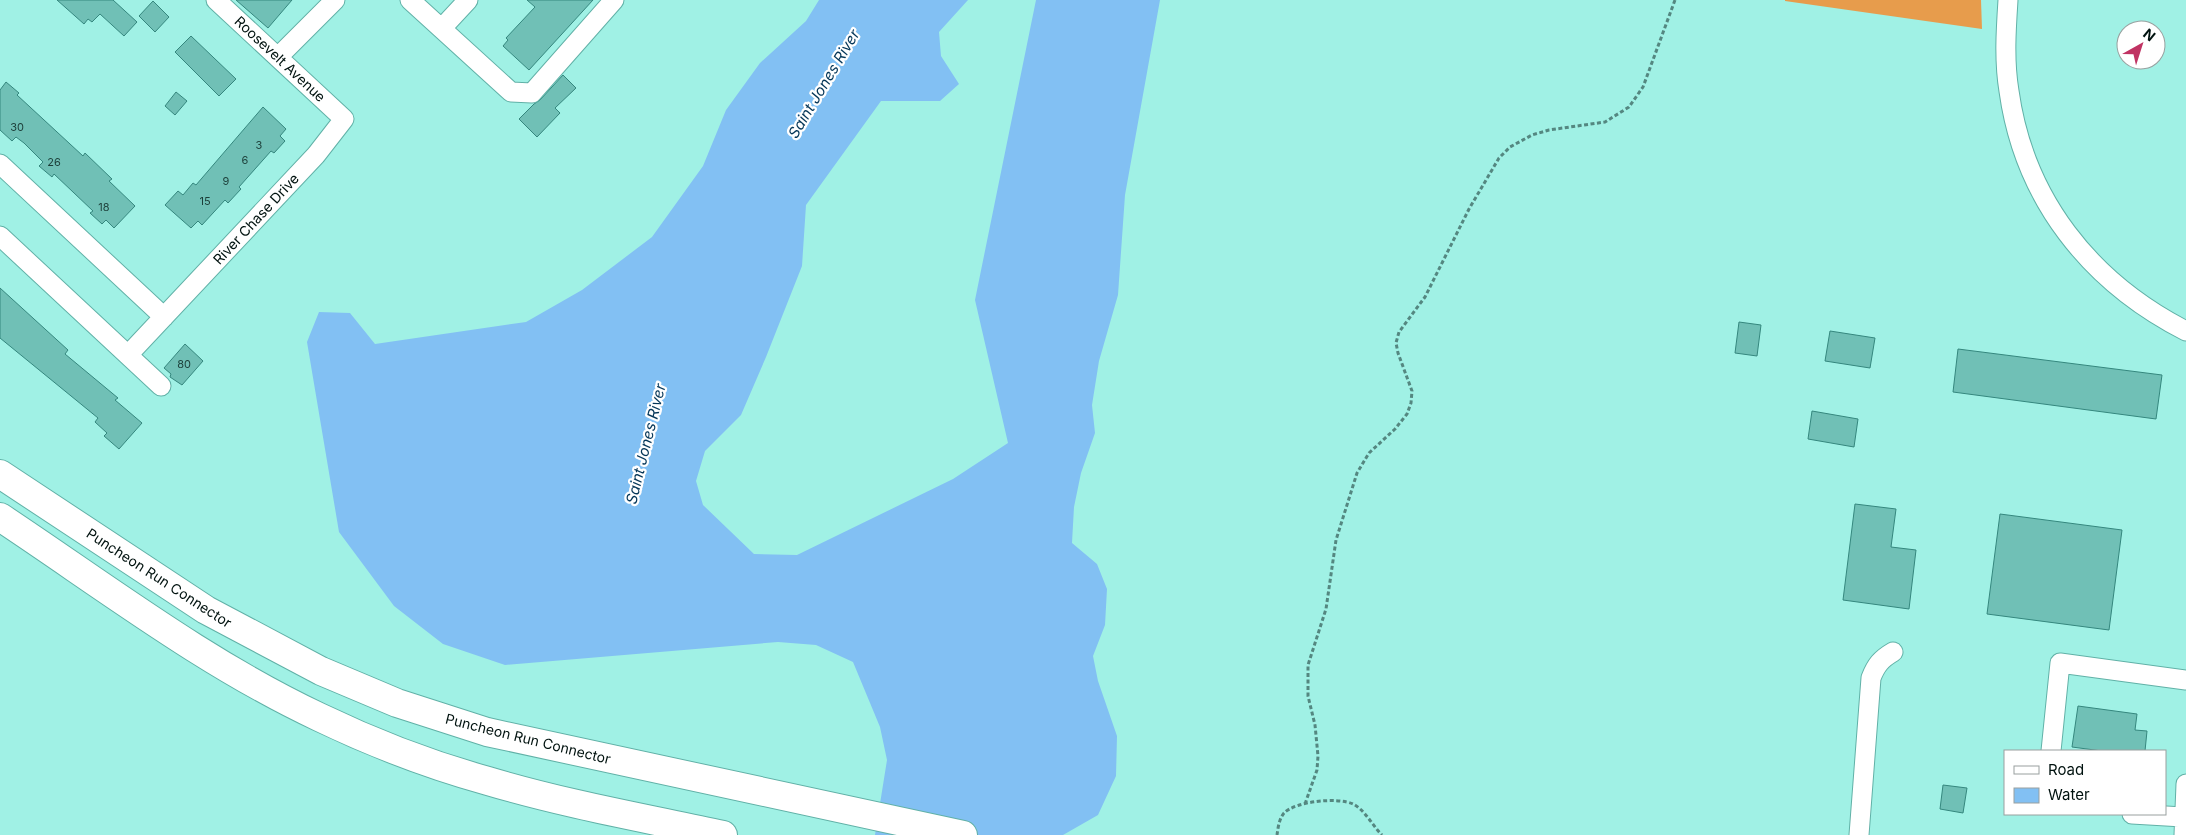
<svg xmlns="http://www.w3.org/2000/svg" width="2186" height="835" viewBox="0 0 2186 835" font-family="Inter,sans-serif">
<style>
.green{fill:#e79c4c}
.water{fill:#82c0f3}
.building{fill:#70c0b6;stroke:#35877e}
.lines{fill:none;stroke-linecap:round;stroke-linejoin:round}
.minor-casing{stroke:#61b1a7;stroke-width:21}
.highway-casing{stroke:#61b1a7;stroke-width:30}
.path{stroke:#548780;stroke-width:3;stroke-dasharray:4 2.5;stroke-linecap:butt}
.minor{stroke:#fff;stroke-width:19}
.highway{stroke:#fff;stroke-width:28}
.labels{text-anchor:middle;stroke-width:4.5;stroke-linejoin:round;paint-order:stroke}
.number-label{font-size:11px;fill:#1c3e39}
.street-label{font-size:14px;fill:#00120f;stroke:#fff}
.water-label{font-size:15px;font-style:italic;fill:#043658;stroke:#fff}
</style>
<rect width="100%" height="100%" fill="#a0f1e5"/>
<path class="green" d="M1981,0L1982,29L1785,1V0Z"/>
<path class="water" d="M819,0H968L939,32L941,56L959,84L940,101H881L806,205L802,266L766,357L741,415L705,451L696,481L703,505L754,554L797,555L953,479L1008,443L975,300L1036,0H1160L1125,195L1118,295L1099,361L1092,405L1095,433L1081,473L1074,507L1072,543L1097,564L1107,589L1105,625L1093,656L1098,681L1117,736L1116,776L1098,815L1063,835H875L887,760L880,727L853,662L816,645L778,642L505,665L443,644L394,606L339,532L307,342L319,312L350,313L375,344L526,322L582,290L652,237L703,166L726,110L760,63L806,21Z"/>
<path class="building" d="M57,0H113L137,22L124,36L100,14L92,22L88,19L84,24Z
M236,0H292L268,28Z
M527,0H593L529,70L503,46L508,40L506,38L535,7Z
M153,1L169,17L155,32L139,16Z
M191,36L236,79L219,96L175,52Z
M563,75L576,88L555,108L560,113L537,137L519,119L534,104L540,100Z
M6,82L19,93L17,95L83,156L85,153L112,179L109,181L135,206L114,228L106,220L102,224L90,213L93,211L54,174L52,177L39,166L43,162L24,143L16,137L12,141L0,130V90Z
M176,92L187,101L175,115L165,106Z
M263,107L286,129L280,136L285,141L274,153L271,151L239,187L241,189L228,203L225,200L202,225L198,221L191,228L165,205L178,191L183,195L193,183L196,185Z
M0,288L68,350L65,354L118,398L115,400L142,423L119,449L104,436L107,433L95,422L98,418L0,338Z
M1739,322L1761,325L1757,356L1735,353Z
M1830,331L1875,338L1870,368L1825,361Z
M185,344L203,361L182,385L170,377L171,374L164,368Z
M1958,349L2162,375L2156,419L1953,392Z
M1812,411L1858,419L1854,447L1808,439Z
M1855,504L1896,509L1891,547L1916,550L1909,609L1843,600Z
M2000,514L2122,530L2109,630L1987,614Z
M2078,706L2137,714L2135,730L2147,731L2145,751H2102L2072,747Z
M1943,785L1967,788L1963,813L1940,809Z"/>
<g class="lines">
<defs>
<path id="minor" d="M410,0L511,92L532,93L614,0
M2008,0C2006,30 2004,61 2009,91C2024,199 2090,282 2186,331
M442,28L468,0
M278,57L335,0
M0,164L164,317
M0,236L161,386
M128,355L316,155L344,119L216,0
M2051,751L2060,663L2186,680
M2132,814L2183,817
M1859,835L1871,678C1876,665 1881,659 1893,652
M2184,835L2186,784"/>
<path id="highway" d="M0,474L206,610L321,671L397,703L487,732L963,835
M0,517C104,586 206,664 319,717C373,743 430,765 488,781C565,804 644,818 723,835"/>
</defs>
<use href="#minor" class="minor-casing"/>
<use href="#highway" class="highway-casing"/>
<path class="path" d="M1305,804L1317,770L1318,756L1315,725L1308,696V665L1326,609L1336,540L1357,473L1369,453L1395,429L1407,414L1411,403L1412,391L1398,353L1396,343L1399,332L1425,297L1469,209L1499,158L1510,147L1532,135L1549,130L1605,122L1629,107L1643,87L1675,0
M1277,835C1278,828 1279,819 1284,813C1296,801 1338,797 1353,804C1365,810 1372,825 1382,835"/>
<use href="#minor" class="minor"/>
<use href="#highway" class="highway"/>
</g>
<g class="labels">
<g class="number-label">
<text x="17" y="131">30</text>
<text x="259" y="149">3</text>
<text x="245" y="164">6</text>
<text x="54" y="166">26</text>
<text x="226" y="185">9</text>
<text x="205" y="205">15</text>
<text x="104" y="211">18</text>
<text x="184" y="368">80</text>
</g>
<g class="street-label">
<text transform="translate(280 59) rotate(43)" y="5">Roosevelt Avenue</text>
<text transform="translate(256 219) rotate(-47)" y="5">River Chase Drive</text>
<text transform="translate(159 578) rotate(33)" y="5">Puncheon Run Connector</text>
<text transform="translate(528 739) rotate(14)" y="5">Puncheon Run Connector</text>
</g>
<g class="water-label">
<text transform="translate(824 84) rotate(-59)" y="5">Saint Jones River</text>
<text transform="translate(646 444) rotate(-76)" y="5">Saint Jones River</text>
</g>
</g>
<rect x="2004" y="750" width="162" height="65" fill="#ffffff" stroke="#99a09f"/>
<rect x="2014" y="766" width="25" height="8" fill="#ffffff" stroke="#99a09f"/>
<text x="2048" y="775" font-size="15" fill="#00120f">Road</text>
<rect x="2014" y="788" width="25" height="15" fill="#82c0f3" stroke="#99a09f"/>
<text x="2048" y="800" font-size="15" fill="#00120f">Water</text>
<g transform="translate(2141 45) rotate(39)"><circle r="24" fill="#ffffff" stroke="#99a09f"/>
<path d="M0-4L9 19L0 12L-9 19Z" fill="#c03363"/>
<text y="-8" font-size="14" font-weight="bold" text-anchor="middle" fill="#00120f">N</text>
</g>
</svg>
